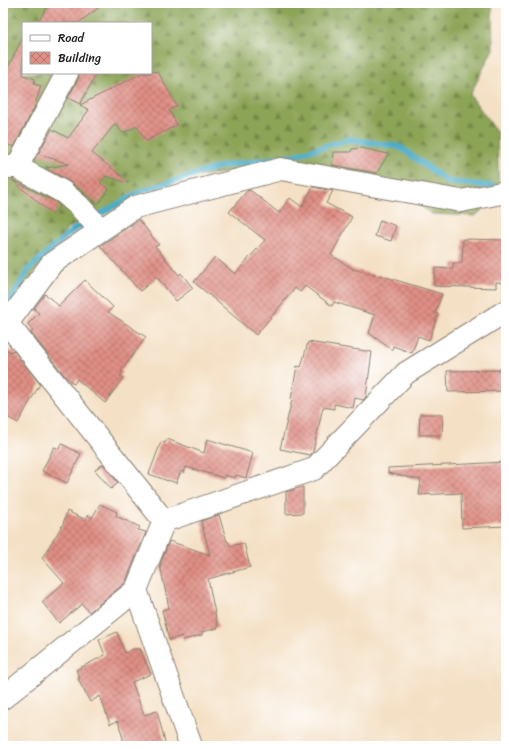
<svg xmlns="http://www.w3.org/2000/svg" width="509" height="749" viewBox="0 0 509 749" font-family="Sriracha,sans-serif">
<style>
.forest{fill:url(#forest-firs);stroke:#546039;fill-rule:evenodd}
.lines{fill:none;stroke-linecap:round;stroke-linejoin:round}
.stream{stroke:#46aac6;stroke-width:6}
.building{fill:url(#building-cross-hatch)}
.street-casing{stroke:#887e70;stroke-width:24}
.street{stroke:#fff;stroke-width:22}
</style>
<defs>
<pattern id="forest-firs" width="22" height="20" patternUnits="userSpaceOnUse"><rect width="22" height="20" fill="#8ca456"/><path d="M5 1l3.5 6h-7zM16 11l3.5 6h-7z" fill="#728546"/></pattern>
<pattern id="building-cross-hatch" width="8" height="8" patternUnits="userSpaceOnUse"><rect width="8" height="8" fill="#e08f85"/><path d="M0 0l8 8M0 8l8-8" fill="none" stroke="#b5746c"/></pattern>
</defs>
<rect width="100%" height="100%" fill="#fff"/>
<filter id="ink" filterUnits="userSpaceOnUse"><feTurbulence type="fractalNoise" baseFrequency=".025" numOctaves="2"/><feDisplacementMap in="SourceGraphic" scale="8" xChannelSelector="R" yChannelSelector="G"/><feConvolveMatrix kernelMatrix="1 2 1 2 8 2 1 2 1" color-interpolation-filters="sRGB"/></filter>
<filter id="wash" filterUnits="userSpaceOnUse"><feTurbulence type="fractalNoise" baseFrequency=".012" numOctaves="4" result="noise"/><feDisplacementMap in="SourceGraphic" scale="16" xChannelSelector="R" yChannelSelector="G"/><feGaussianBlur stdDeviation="0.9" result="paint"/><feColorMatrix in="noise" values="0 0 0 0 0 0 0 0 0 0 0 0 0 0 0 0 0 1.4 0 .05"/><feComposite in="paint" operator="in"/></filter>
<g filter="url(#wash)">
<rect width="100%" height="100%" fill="#f4e0c4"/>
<path class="forest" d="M3,3H492L493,49L470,95L497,132L499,196L475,216L432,214L384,181L259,168L159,182L68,228L3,314ZM23,23H151V73H23Z"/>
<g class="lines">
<path class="stream" d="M9,304L28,270L73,230L139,192L222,166L292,156L349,139L400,147L448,182L492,186"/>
</g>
<g id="blocks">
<path class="building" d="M50,3H105L78,23H37Z
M23,37V75L35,79L34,84L41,86L34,108L14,147L3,143V77Z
M151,71L158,72L177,106L169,110L177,125L146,141L137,126L123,133L115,124L92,153L128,181V183L106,176L100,183L109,189L98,204L69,181L46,168L69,164L38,154L52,129L68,138L89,110L80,105L142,73H151Z
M79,73H97L80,104L68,98L78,79Z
M362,148L388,154L377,173L332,165L333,152H351L352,149Z
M12,180L56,202L60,206L53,215Z
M313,187L333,191L326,203L352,217L331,255L353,269L379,276V275L442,294L435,313L438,314L429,340L418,336L412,353L393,346L392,350L369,333L375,315L334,302L332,306L305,286L300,292L295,288L256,335L194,282L215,257L235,274L265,240L229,212L247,191L250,190L279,213L290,198L302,207Z
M139,220L159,245L155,246L179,275L181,273L193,288L176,301L157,277L140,291L100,246Z
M380,220L396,226L391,241L375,236Z
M463,239L506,240V283L496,282V288L434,286L435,268L453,269V263H462Z
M85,280L113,307L108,312L146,337L121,371L123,372L120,376L123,378L105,403L77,379L74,384L64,375L31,333L33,330L28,324L39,313L34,309L45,294L59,306Z
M308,342L372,352L366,397L363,400L355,398L353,408L334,404V409L323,407L313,452L310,455L280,449L292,400L291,399L297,366L301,367Z
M3,348L11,352L13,350L40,384L18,423L3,415Z
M506,370V391L448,392L447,371Z
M420,414H443L442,435H419Z
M167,439L204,453L207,439L253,453L246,478L236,475L235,478L225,475L224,478L186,467L184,473L181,471L176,483L168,480V481L149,474L161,442L165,443Z
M62,444L81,454L67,483L42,471L54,447L59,449Z
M506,462V526L462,528L461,493L419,495L421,480L388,473V468Z
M103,464L118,483L111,489L95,470Z
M303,487V513L286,514V492Z
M100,504L117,512L116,516L140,527L138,530L146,532L125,583L89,612L82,604L59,623L42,602L64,583L42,558L63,524L67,511L86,520L88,515L92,518Z
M219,515L227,542H229L230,546L244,543L250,567L208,579L218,628L202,632V635L183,640L182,636L169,640L162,610L169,608L160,565L169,541L210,555L201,521Z
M117,632L125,653L133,649H140L151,674L132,682L144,715L157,711L166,746H125L118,721L110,724L100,696L90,702L78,679L80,678L76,670L105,655L99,640Z"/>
</g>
</g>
<g filter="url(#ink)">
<use href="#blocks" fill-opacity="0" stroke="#887e70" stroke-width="1"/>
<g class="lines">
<defs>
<path id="street" d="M3,167H17L63,192L79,206L101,230
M17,167L67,73
M7,323L164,521
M3,329L52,263L135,207L281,169L461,201L506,192
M136,590L191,746
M3,698L136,590L164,521L314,469L406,373L506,311"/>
</defs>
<use href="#street" class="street-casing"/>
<use href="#street" class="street"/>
</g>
</g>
<rect width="509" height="749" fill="none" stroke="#fff" stroke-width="16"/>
<rect x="22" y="22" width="130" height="52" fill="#ffffff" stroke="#a4a4a4"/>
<rect x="30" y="35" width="20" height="6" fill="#ffffff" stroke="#a4a4a4"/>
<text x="58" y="42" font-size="12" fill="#1c1c1c">Road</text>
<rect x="30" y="52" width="20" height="12" fill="url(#building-cross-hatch)" stroke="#a4a4a4"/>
<text x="58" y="62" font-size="12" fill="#1c1c1c">Building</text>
</svg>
